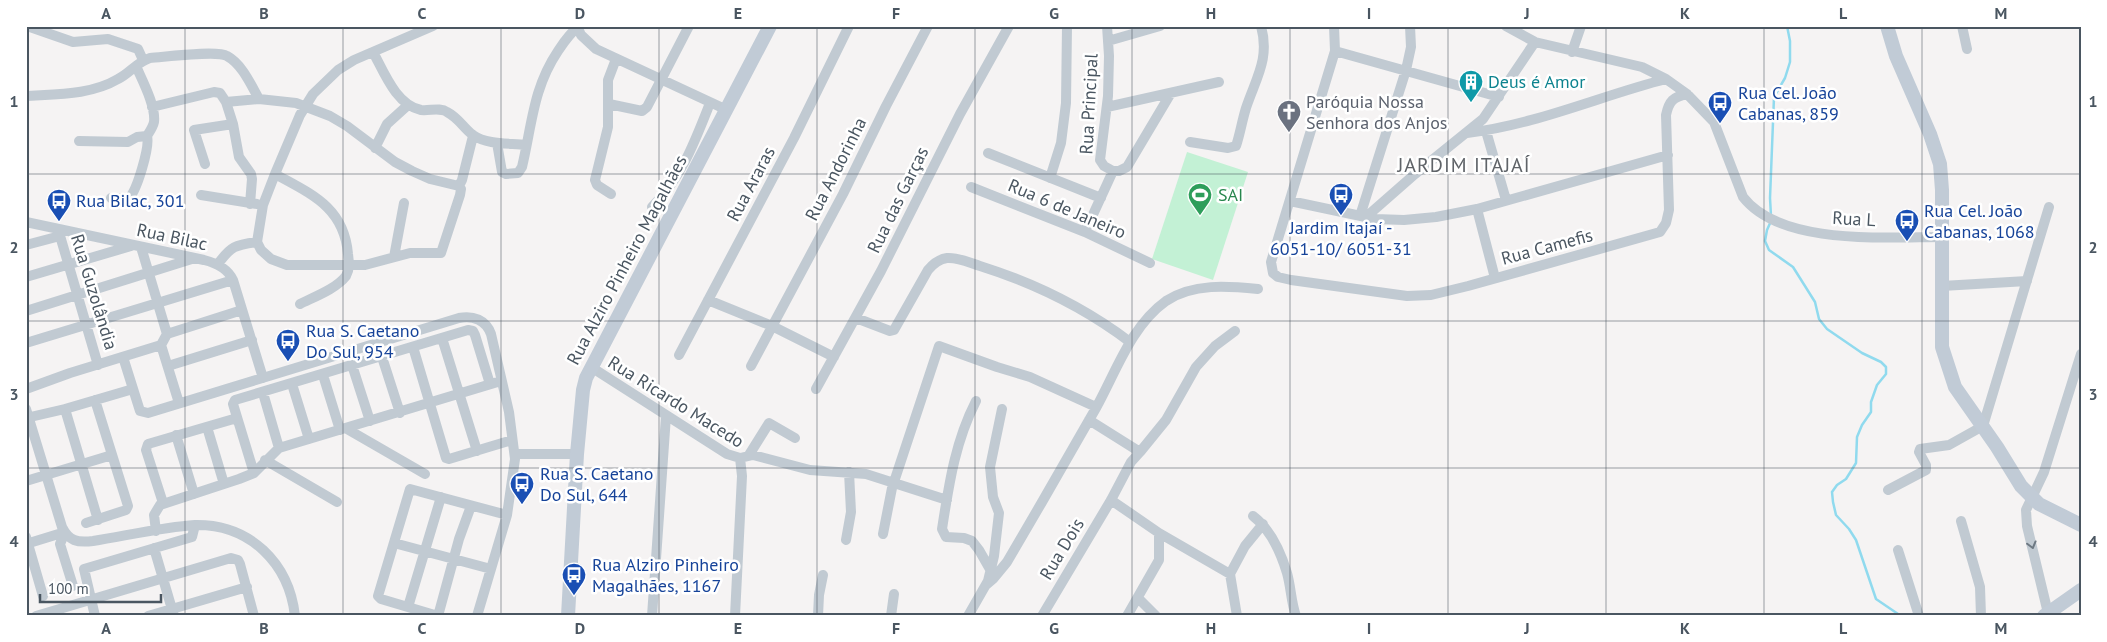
<svg xmlns="http://www.w3.org/2000/svg" width="2107" height="642" viewBox="0 0 2107 642" font-family="'PT Sans',sans-serif">
<style>
.green{fill:#c3f1d5}
.lines{fill:none;stroke-linecap:round;stroke-linejoin:round}
.stream{stroke:#90daee;stroke-width:2.5}
.street{stroke:#c1cad2;stroke-width:10}
.secondary{stroke:#c1cbd6;stroke-width:14}
.oneway{stroke:#6e7983}
.grid{fill:none;stroke:#4a5661;stroke-width:1;stroke-opacity:0.55}
.labels{text-anchor:middle;stroke-width:5;stroke-linejoin:round;paint-order:stroke}
.culture-label{font-size:18px;fill:#0d838f;stroke:#fff;text-anchor:start}
.transit-label{font-size:18px;fill:#164399;stroke:#fff;text-anchor:start}
.worship-label{font-size:18px;fill:#5b616d;stroke:#fff;text-anchor:start}
.street-label{font-size:18px;fill:#4a5661;stroke:#fff}
.leisure-label{font-size:18px;fill:#27864d;stroke:#fff;text-anchor:start}
.quarter-label{font-size:20px;letter-spacing:1px;fill:#5f6368;stroke:#fff}
.neatline{fill:none;stroke:#4a5661;stroke-width:2}
.grid-label{font-size:16px;text-anchor:middle;font-weight:bold;fill:#4a5661}
</style>
<rect width="100%" height="100%" fill="#f5f3f3"/>
<path class="green" d="M1187,152L1248,172L1213,280L1152,259Z"/>
<g class="lines">
<path class="stream" d="M1771,216L1770,198L1774,97L1785,78L1790,62V41L1787,26
M1771,221L1767,230L1765,241L1769,250L1793,267L1815,302L1819,319L1827,329L1862,353L1881,362L1886,367V374L1877,385L1871,402V412L1862,425L1857,437L1856,463L1846,479L1837,485L1832,492L1833,502L1836,515L1849,529L1856,540L1876,599L1901,616"/>
<path class="street" d="M27,26L73,42L108,39L138,49L143,60
M433,26L354,60L338,70L313,94L300,115L275,174L263,205L257,242L261,250L271,259L287,265H365L410,253H441L460,195L461,189L459,186L462,180L473,136
M577,26L581,35L596,49L727,110
M1334,26L1335,51L1271,262L1273,273L1278,277L1291,280L1407,296L1431,295L1468,286L1660,232L1666,223L1669,210L1666,115C1669,101 1673,97 1687,94
M1506,26L1535,42L1642,67L1666,79L1687,94L1714,122L1743,197C1781,246 1887,237 1942,237
M1962,26L1967,49
M1108,41L1160,26
M1335,51L1499,97
M373,52C384,72 396,105 421,110C430,111 440,107 447,112C459,118 464,129 473,135C487,145 510,143 526,145
M1572,52L1581,26
M26,96C57,94 91,95 118,79C130,73 137,62 150,58C165,57 217,50 227,56C242,64 251,85 259,99L296,103L330,116L347,126L395,162L412,171L430,179L459,186
M609,104L642,111L647,107L689,26
M152,107L214,92L220,93L226,102
M1107,107L1219,82
M1486,131L1506,200
M1467,133C1535,125 1600,96 1666,79
M79,141L128,142L137,137L147,136
M1190,142L1228,148L1236,146C1240,134 1242,121 1246,108C1256,78 1270,59 1261,26
M497,143L502,172L506,174L518,173L522,167C532,125 533,88 558,51C564,42 569,34 578,27
M375,148L387,124L408,105
M988,153L1101,198
M205,164L194,130L233,124
M1113,171H1119L1127,167L1171,93
M275,174C311,194 344,207 348,254C349,262 350,269 346,276C336,289 314,297 300,304
M1050,178L1061,143L1066,103L1067,26
M971,187L1085,232L1150,263
M611,194L597,185L595,180L608,127V80L616,59
M201,195L257,204
M111,198L128,199C137,192 150,146 147,136C150,131 153,127 154,122C156,106 142,80 136,66
M1290,201L1375,219L1404,220L1436,217L1477,209L1668,155
M250,204L252,179L251,174L239,157L233,124L226,102L259,99
M652,207C682,177 695,141 710,103
M1477,209L1495,278
M1360,216L1406,70L1411,47L1410,26
M1366,217L1415,174L1483,119L1535,42
M26,222L204,260C216,263 228,269 233,280L263,378
M58,229L98,365
M1085,232L1113,171L1104,166L1100,160L1108,96L1109,56L1107,26
M26,245L60,236
M141,247L167,334L161,345L179,403
M394,257L404,203
M218,264C231,246 235,245 257,242
M26,277L131,246
M1942,286L2027,281
M708,300L772,326L834,357
M26,311L195,258
M856,318L890,331L894,330L928,270C933,264 939,259 947,258C958,257 970,263 980,266C1034,283 1085,308 1130,342
M167,334L242,310
M442,338L477,451
M26,343L233,280
M413,347L446,458L449,459L512,440
M679,355L794,138L849,26
M123,357L140,411L148,413L459,318C473,315 486,320 491,334L509,412L515,459L507,515L477,616
M382,357L400,413
M352,365L370,421
M168,366L252,340
M751,366L843,194L886,106L928,26
M591,367L727,454L740,458L742,476L735,616
M323,375L340,430
M292,384L309,439
M26,389L70,373L161,345
M816,389L881,271L960,114L1009,26
M263,393L279,448
M976,401C955,442 949,484 942,529L946,537L964,538L972,541L979,550L991,571
M26,409L62,527C69,541 77,543 93,541C125,536 163,527 195,525C250,524 289,563 295,616
M65,409L98,520
M26,418L65,409L133,389
M207,427L224,484
M347,429L425,474
M176,435L194,494
M1140,452L1166,420L1196,367L1215,346L1235,331
M515,454H577
M749,455L769,423L795,438
M740,458L753,455L810,470L866,474L947,500
M265,460L337,502
M254,473L233,404L235,400L468,330L473,331L475,335L490,384
M26,481L112,455
M1888,490L1926,470V465L1919,452L1920,449L1949,445L1983,426L2049,207
M1111,500L1159,533V560L1127,616
M163,503L146,450L148,444L237,418
M1253,516C1270,529 1281,553 1287,573C1291,587 1291,602 1296,616
M1961,521L1980,587L1981,616
M86,523L126,510L128,506L95,400
M156,531L154,515L160,505L239,479L254,473L279,448L501,381
M65,532L60,544L73,586
M1159,533L1230,574
M883,534L892,488L939,346L997,367L1030,377L1096,407
M26,537L43,596
M846,540L851,512L849,472
M394,543L491,569
M26,544L65,532
M154,548L174,616
M1898,550L1919,616
M986,585L993,579L1007,562C1037,511 1067,459 1096,408C1116,372 1131,326 1166,301C1193,283 1228,286 1258,289
M1138,598L1156,616
M408,607L441,497
M2048,613L2027,526L2026,510L2044,472L2081,354
M36,616L231,558L238,560L240,564L254,616
M95,616L84,569L192,537L195,525
M148,616L247,587
M438,616L381,599L378,596L410,489L507,515
M438,616L459,539L471,506
M652,616L666,416
M818,616L819,595L823,575
M891,616L894,594
M968,616L988,581L994,556L999,513L993,497L990,467L1002,409
M1042,616L1111,500L1131,462L1140,452L1089,420
M1237,616L1230,574L1245,546L1263,524"/>
<path class="secondary" d="M1887,26L1896,56L1930,134L1940,164L1942,190V347L1955,387L1997,447L2021,486L2039,504L2081,525
M568,616L577,454L583,390L586,378L770,26
M2044,616L2081,590"/>
</g>
<defs><path id="oneway-chevron" d="M-2-3.5L2.5 0L-2 3.5" fill="none" stroke-width="1.6" stroke-linecap="round" stroke-linejoin="round" transform="scale(1.25)"/></defs>
<use class="oneway" href="#oneway-chevron" transform="translate(2032 545) rotate(75)"/>
<path class="grid" d="M185,26V616M343,26V616M501,26V616M659,26V616M817,26V616M975,26V616M1132,26V616M1290,26V616M1448,26V616M1606,26V616M1764,26V616M1922,26V616M26,174H2081M26,321H2081M26,468H2081"/>
<defs>
<symbol id="building-pin" viewBox="-11 -11 22 30"><path d="M0 17L-7.5 6A9.5 9.5 0 1 1 7.5 6Z" fill="#0f9aa8" stroke="#fff"/><path d="M-4-6H4V6H1V3H-1V6H-4ZM-2.5-4.3h1.7v1.8h-1.7ZM.8-4.3h1.7v1.8H.8ZM-2.5-1h1.7V.8h-1.7ZM.8-1h1.7V.8H.8Z" fill="#fff"/></symbol>
<symbol id="bus-pin" viewBox="-11 -11 22 30"><path d="M0 17L-7.5 6A9.5 9.5 0 1 1 7.5 6Z" fill="#1a4fb4" stroke="#fff"/><path d="M-5-6H5V4H4V6H2V4H-2V6H-4V4H-5ZM-3.5-4V0h7V-4ZM-3.5 1.2v1.5H-2V1.2ZM2 1.2v1.5H3.5V1.2Z" fill="#fff"/></symbol>
<symbol id="church-pin" viewBox="-11 -11 22 30"><path d="M0 17L-7.5 6A9.5 9.5 0 1 1 7.5 6Z" fill="#6b7280" stroke="#fff"/><path d="M-1.2-6h2.4v3.5h3.3v2.4h-3.3V6h-2.4V-.1h-3.3v-2.4h3.3Z" fill="#fff"/></symbol>
<symbol id="stadium-pin" viewBox="-11 -11 22 30"><path d="M0 17L-7.5 6A9.5 9.5 0 1 1 7.5 6Z" fill="#2e9e5b" stroke="#fff"/><path d="M0-5a6.5 5 0 1 0 0 10a6.5 5 0 1 0 0-10ZM-3.5-1.8h7v3.6h-7Z" fill="#fff"/></symbol>
</defs>
<g fill-rule="evenodd">
<use href="#building-pin" x="1457" y="68" width="28" height="38"/>
<use href="#bus-pin" x="1706" y="89" width="28" height="38"/>
<use href="#church-pin" x="1275" y="98" width="28" height="38"/>
<use href="#stadium-pin" x="1186" y="181" width="28" height="38"/>
<use href="#bus-pin" x="1327" y="181" width="28" height="38"/>
<use href="#bus-pin" x="45" y="187" width="28" height="38"/>
<use href="#bus-pin" x="1893" y="207" width="28" height="38"/>
<use href="#bus-pin" x="274" y="327" width="28" height="38"/>
<use href="#bus-pin" x="508" y="470" width="28" height="38"/>
<use href="#bus-pin" x="560" y="561" width="28" height="38"/>
</g>
<g class="labels">
<g class="culture-label">
<text x="1488" y="88">Deus é Amor</text>
</g>
<g class="transit-label">
<text x="1738" y="99">Rua Cel. João<tspan x="1738" dy="21">Cabanas, 859</tspan></text>
<text x="76" y="207">Rua Bilac, 301</text>
<text x="1924" y="217">Rua Cel. João<tspan x="1924" dy="21">Cabanas, 1068</tspan></text>
<text x="1341" y="234" text-anchor="middle">Jardim Itajaí -<tspan x="1341" dy="21">6051-10/ 6051-31</tspan></text>
<text x="306" y="337">Rua S. Caetano<tspan x="306" dy="21">Do Sul, 954</tspan></text>
<text x="540" y="480">Rua S. Caetano<tspan x="540" dy="21">Do Sul, 644</tspan></text>
<text x="592" y="571">Rua Alziro Pinheiro<tspan x="592" dy="21">Magalhães, 1167</tspan></text>
</g>
<g class="worship-label">
<text x="1306" y="108">Paróquia Nossa<tspan x="1306" dy="21">Senhora dos Anjos</tspan></text>
</g>
<g class="street-label">
<text transform="translate(1089 104) rotate(-87)" y="6">Rua Principal</text>
<text transform="translate(836 169) rotate(-63)" y="6">Rua Andorinha</text>
<text transform="translate(751 184) rotate(-62)" y="6">Rua Araras</text>
<text transform="translate(898 200) rotate(-64)" y="6">Rua das Garças</text>
<text transform="translate(1067 209) rotate(23)" y="6">Rua 6 de Janeiro</text>
<text transform="translate(1854 219) rotate(3)" y="6">Rua L</text>
<text transform="translate(172 237) rotate(12)" y="6">Rua Bilac</text>
<text transform="translate(1547 247) rotate(-15)" y="6">Rua Camefis</text>
<text transform="translate(627 260) rotate(-62)" y="6">Rua Alziro Pinheiro Magalhães</text>
<text transform="translate(94 292) rotate(73)" y="6">Rua Guzolândia</text>
<text transform="translate(676 402) rotate(32)" y="6">Rua Ricardo Macedo</text>
<text transform="translate(1062 549) rotate(-59)" y="6">Rua Dois</text>
</g>
<g class="leisure-label">
<text x="1218" y="201">SAI</text>
</g>
<g class="quarter-label">
<text x="1464" y="172">JARDIM ITAJAÍ</text>
</g>
</g>
<rect width="2107" height="642" fill="none" stroke="#ffffff" stroke-width="55"/>
<path d="M40 594v8h121v-8" fill="none" stroke="#4a5661" stroke-width="2.5"/>
<text x="48" y="594" font-size="15" fill="#4a5661" stroke="#ffffff" stroke-width="4" paint-order="stroke">100 m</text>
<rect x="28" y="28" width="2052" height="586" class="neatline"/>
<g class="grid-label">
<text x="106" y="19">A</text>
<text x="264" y="19">B</text>
<text x="422" y="19">C</text>
<text x="580" y="19">D</text>
<text x="738" y="19">E</text>
<text x="896" y="19">F</text>
<text x="1054" y="19">G</text>
<text x="1211" y="19">H</text>
<text x="1369" y="19">I</text>
<text x="1527" y="19">J</text>
<text x="1685" y="19">K</text>
<text x="1843" y="19">L</text>
<text x="2001" y="19">M</text>
<text x="14" y="107">1</text>
<text x="2093" y="107">1</text>
<text x="14" y="253">2</text>
<text x="2093" y="253">2</text>
<text x="14" y="400">3</text>
<text x="2093" y="400">3</text>
<text x="14" y="547">4</text>
<text x="2093" y="547">4</text>
<text x="106" y="634">A</text>
<text x="264" y="634">B</text>
<text x="422" y="634">C</text>
<text x="580" y="634">D</text>
<text x="738" y="634">E</text>
<text x="896" y="634">F</text>
<text x="1054" y="634">G</text>
<text x="1211" y="634">H</text>
<text x="1369" y="634">I</text>
<text x="1527" y="634">J</text>
<text x="1685" y="634">K</text>
<text x="1843" y="634">L</text>
<text x="2001" y="634">M</text>
</g>
</svg>
